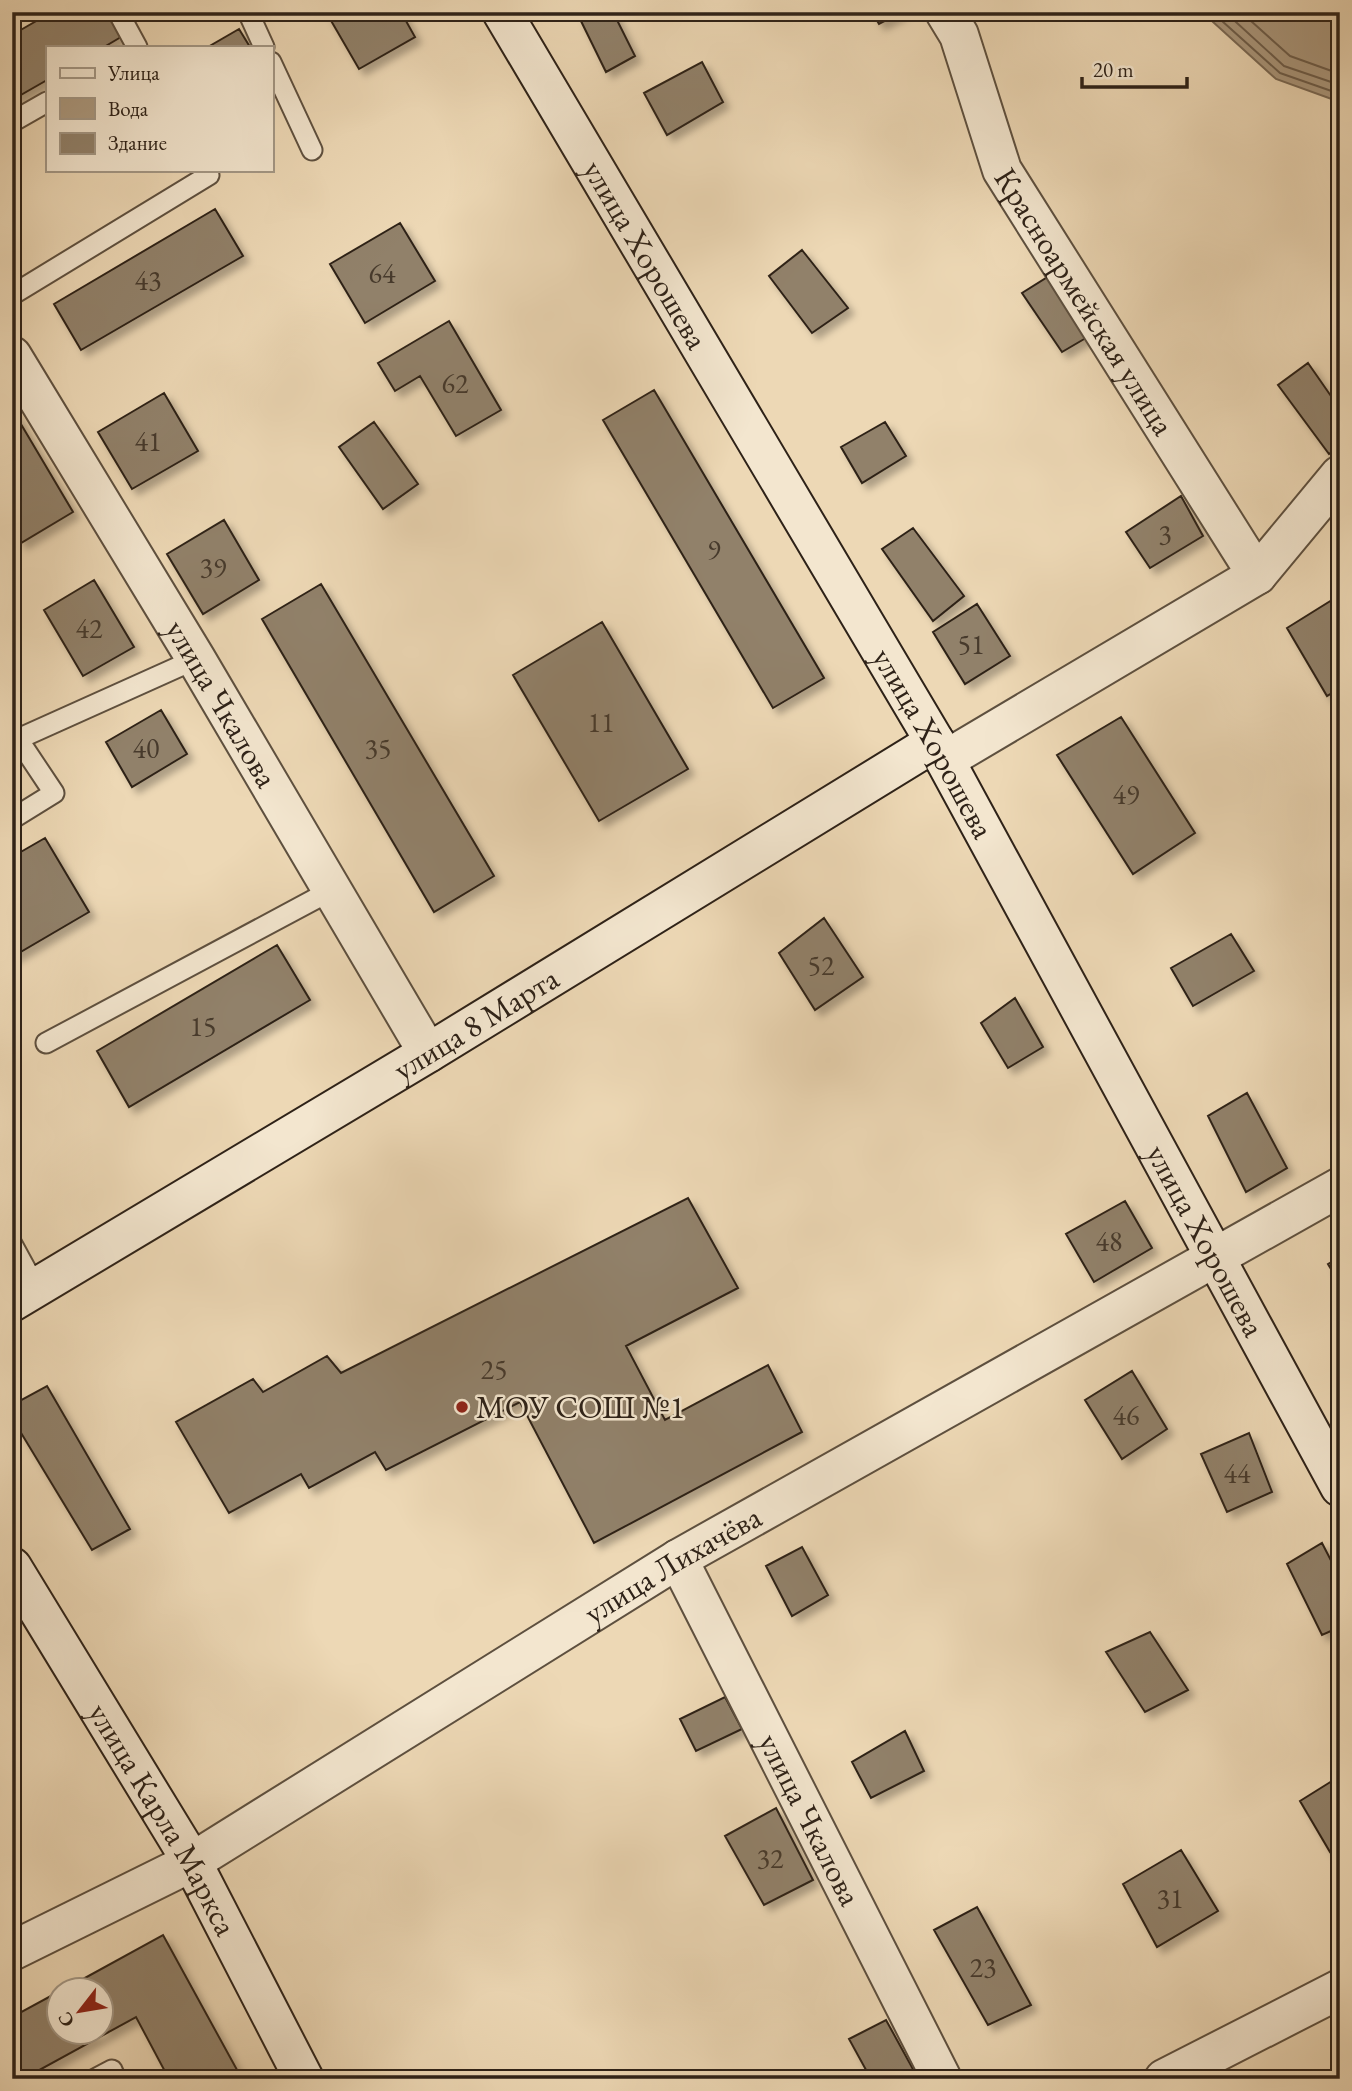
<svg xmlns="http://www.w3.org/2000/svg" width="1352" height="2091" viewBox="0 0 1352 2091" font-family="'EB Garamond',serif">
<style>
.water{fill:#ac9a80;stroke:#7a6a56;stroke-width:2}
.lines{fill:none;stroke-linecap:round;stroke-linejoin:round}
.shore{stroke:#6d5e4c;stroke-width:2}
.building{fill:#91816a;stroke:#2e2218;stroke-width:2;filter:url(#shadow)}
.lane-casing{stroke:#5e503f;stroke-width:23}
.street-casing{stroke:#5e503f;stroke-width:42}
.secondary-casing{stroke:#2e2218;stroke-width:42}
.lane{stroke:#f3e6cf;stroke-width:19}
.street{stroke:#f3e6cf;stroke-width:38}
.secondary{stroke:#f3e6cf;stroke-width:38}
.poi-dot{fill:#8f2418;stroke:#f3e6cf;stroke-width:2.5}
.labels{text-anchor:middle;stroke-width:5;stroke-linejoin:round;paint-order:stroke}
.number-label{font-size:28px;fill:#473a2c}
.street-label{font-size:32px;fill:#2e2218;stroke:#f3e6cf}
.poi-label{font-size:32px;fill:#2e2218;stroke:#f3e6cf;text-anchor:start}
</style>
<defs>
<filter id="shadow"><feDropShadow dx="6" dy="6" stdDeviation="3.5" flood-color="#0004"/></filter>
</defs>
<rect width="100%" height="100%" fill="#edd8b5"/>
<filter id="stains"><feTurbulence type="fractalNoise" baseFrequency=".00286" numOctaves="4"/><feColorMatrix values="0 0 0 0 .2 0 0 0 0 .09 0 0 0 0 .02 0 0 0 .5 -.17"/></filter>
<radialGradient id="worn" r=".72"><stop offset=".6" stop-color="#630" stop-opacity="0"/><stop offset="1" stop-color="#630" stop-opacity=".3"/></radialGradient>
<path class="water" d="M1202,12H1340V102L1276,79Z"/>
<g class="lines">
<path class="shore" d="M1212,12L1280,73L1340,94
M1225,12L1284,66L1340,85
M1241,12L1290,56L1340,74"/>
</g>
<path class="building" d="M52,12H107L121,37L104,47H47V80L12,100V35Z
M326,12H401L415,37L359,69Z
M586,12H613L635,56L606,72L579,17Z
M872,12H902L879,24Z
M239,29L250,47H208Z
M702,62L723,102L667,135L644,93Z
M215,209L243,256L81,350L54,304Z
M400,223L435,281L365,323L330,264Z
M802,250L848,308L812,333L769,276Z
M1054,273L1091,335L1062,352L1022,293Z
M449,321L501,410L456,436L420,376L395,391L378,363Z
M1308,363L1340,409V448L1329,454L1278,385Z
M654,390L824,678L773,708L603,420Z
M164,393L198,451L132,489L98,432Z
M12,409L73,512L21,543L12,527Z
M374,422L418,484L383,509L339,447Z
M885,422L906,456L862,483L841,447Z
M1181,496L1203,536L1150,568L1126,532Z
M224,520L259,580L203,614L167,554Z
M913,528L964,596L933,621L882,549Z
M94,580L134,647L83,676L44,610Z
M321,584L494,876L434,912L262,619Z
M1340,595V688L1327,696L1287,628Z
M977,604L1010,656L965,684L933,632Z
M602,622L688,769L599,821L513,675Z
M161,710L187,754L132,787L106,742Z
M1121,717L1195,833L1133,874L1057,755Z
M45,838L89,912L12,957V857Z
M824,918L863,977L815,1010L779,953Z
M1231,934L1254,971L1193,1006L1171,968Z
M277,945L310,1000L129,1107L97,1051Z
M1015,998L1043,1047L1008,1068L981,1023Z
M1247,1093L1287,1168L1246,1192L1208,1116Z
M688,1198L738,1288L626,1346L665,1420L768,1365L802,1432L594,1543L520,1402L386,1470L375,1452L309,1488L301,1474L229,1513L176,1422L253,1379L263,1392L327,1356L341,1373Z
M1125,1201L1152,1248L1094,1282L1066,1234Z
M1340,1257V1284L1328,1264Z
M1132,1371L1167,1429L1122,1459L1085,1400Z
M47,1386L130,1529L92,1550L12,1418V1405Z
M1249,1433L1272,1492L1227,1512L1201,1454Z
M1322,1543L1340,1578V1627L1322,1635L1287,1564Z
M802,1547L828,1595L792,1616L766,1566Z
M1150,1632L1188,1690L1145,1712L1106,1652Z
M725,1697L742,1729L696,1751L680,1719Z
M905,1731L924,1771L871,1798L852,1762Z
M1340,1776V1846L1330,1852L1300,1801Z
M776,1808L813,1880L764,1905L725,1836Z
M1181,1850L1218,1911L1157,1947L1123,1884Z
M977,1907L1031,2005L988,2025L934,1930Z
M163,1935L242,2079H169L136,2017L23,2079H12V2017L60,1991V2032H102V1990H63Z
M886,2020L914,2071L900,2079H871L849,2039Z"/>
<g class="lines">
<defs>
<path id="lane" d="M118,12L137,47
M248,12L264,47
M271,62L312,150
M12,122L47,102
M12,295L209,175L206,170
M12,819L54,793L18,739L196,659
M46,1043L332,890
M12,1244L36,1288
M95,2079L112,2070L116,2079"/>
<g id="street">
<path id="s1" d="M945,12L959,35L1002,170L1257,575"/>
<path id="s2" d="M12,356L196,659L428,1053"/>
<path d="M945,760L1257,575L1340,475"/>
<path id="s3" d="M678,1559L942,2079"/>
<path id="s4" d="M12,1951L192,1862L678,1559L1340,1187"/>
<path d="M1164,2079L1340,1989"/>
</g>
<g id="secondary">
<path id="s5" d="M502,12L935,742L1340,1487"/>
<path id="s6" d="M12,1302L428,1053L935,742"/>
<path id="s7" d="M12,1567L192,1862L304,2079"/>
</g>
</defs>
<use href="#lane" class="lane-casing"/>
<use href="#street" class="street-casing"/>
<use href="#secondary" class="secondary-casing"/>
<use href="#lane" class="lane"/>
<use href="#street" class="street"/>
<use href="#secondary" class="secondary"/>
</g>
<circle class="poi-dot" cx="462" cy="1407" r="7"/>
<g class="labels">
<g class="number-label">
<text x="382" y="283">64</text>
<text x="148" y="290">43</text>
<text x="455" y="393">62</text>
<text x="148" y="451">41</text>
<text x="1165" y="544">3</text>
<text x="714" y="559">9</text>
<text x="213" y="577">39</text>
<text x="89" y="638">42</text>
<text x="971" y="654">51</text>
<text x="601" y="732">11</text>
<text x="146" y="758">40</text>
<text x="378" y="758">35</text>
<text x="1126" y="804">49</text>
<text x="821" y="975">52</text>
<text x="203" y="1036">15</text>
<text x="1109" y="1251">48</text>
<text x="494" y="1379">25</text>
<text x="1126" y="1425">46</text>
<text x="1237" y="1483">44</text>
<text x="770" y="1868">32</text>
<text x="1170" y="1908">31</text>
<text x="983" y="1977">23</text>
</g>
<g class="street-label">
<text dy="11" stroke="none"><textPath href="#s5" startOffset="282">улица Хорошева</textPath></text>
<text dy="11" stroke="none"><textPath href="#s1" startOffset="324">Красноармейская улица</textPath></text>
<text dy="11" stroke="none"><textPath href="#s2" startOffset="406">улица Чкалова</textPath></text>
<text dy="11" stroke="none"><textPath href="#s5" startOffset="849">улица Хорошева</textPath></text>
<text dy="11" stroke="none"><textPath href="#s6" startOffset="541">улица 8 Марта</textPath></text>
<text dy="11" stroke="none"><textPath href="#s5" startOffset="1416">улица Хорошева</textPath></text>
<text dy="11" stroke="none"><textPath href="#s4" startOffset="766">улица Лихачёва</textPath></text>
<text dy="11" stroke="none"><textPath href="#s3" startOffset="292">улица Чкалова</textPath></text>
<text dy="11" stroke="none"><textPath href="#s7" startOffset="294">улица Карла Маркса</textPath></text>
</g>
<g class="poi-label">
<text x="476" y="1418">МОУ СОШ №1</text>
</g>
</g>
<rect width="1352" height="2091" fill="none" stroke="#edd8b5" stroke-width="42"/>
<rect x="14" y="14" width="1324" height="2063" fill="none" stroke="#2e2218" stroke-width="3.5"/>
<rect x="21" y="21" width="1310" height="2049" fill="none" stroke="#2e2218" stroke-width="2"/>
<rect x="46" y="46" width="228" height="126" fill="#f3e6cf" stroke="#a49886" stroke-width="2"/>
<rect x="60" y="68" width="35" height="10" fill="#f3e6cf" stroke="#a49886" stroke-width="2"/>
<text x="108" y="80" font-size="21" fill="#2e2218">Улица</text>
<rect x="60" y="98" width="35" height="21" fill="#ac9a80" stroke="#a49886" stroke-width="2"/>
<text x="108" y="116" font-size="21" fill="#2e2218">Вода</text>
<rect x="60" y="133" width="35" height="21" fill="#91816a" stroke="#a49886" stroke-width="2"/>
<text x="108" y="150" font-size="21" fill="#2e2218">Здание</text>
<g transform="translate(80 2011) rotate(239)"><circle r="33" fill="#f3e6cf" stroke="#a49886" stroke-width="2"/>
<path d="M0-5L12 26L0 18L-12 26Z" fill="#8f2418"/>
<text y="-10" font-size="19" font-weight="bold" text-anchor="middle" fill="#2e2218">С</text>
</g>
<path d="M1082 77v10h105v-10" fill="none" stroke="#2e2218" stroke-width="3.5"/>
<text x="1093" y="77" font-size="21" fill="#2e2218" stroke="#f3e6cf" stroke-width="5" paint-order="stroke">20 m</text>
<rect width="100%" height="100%" filter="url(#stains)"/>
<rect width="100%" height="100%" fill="url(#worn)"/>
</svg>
